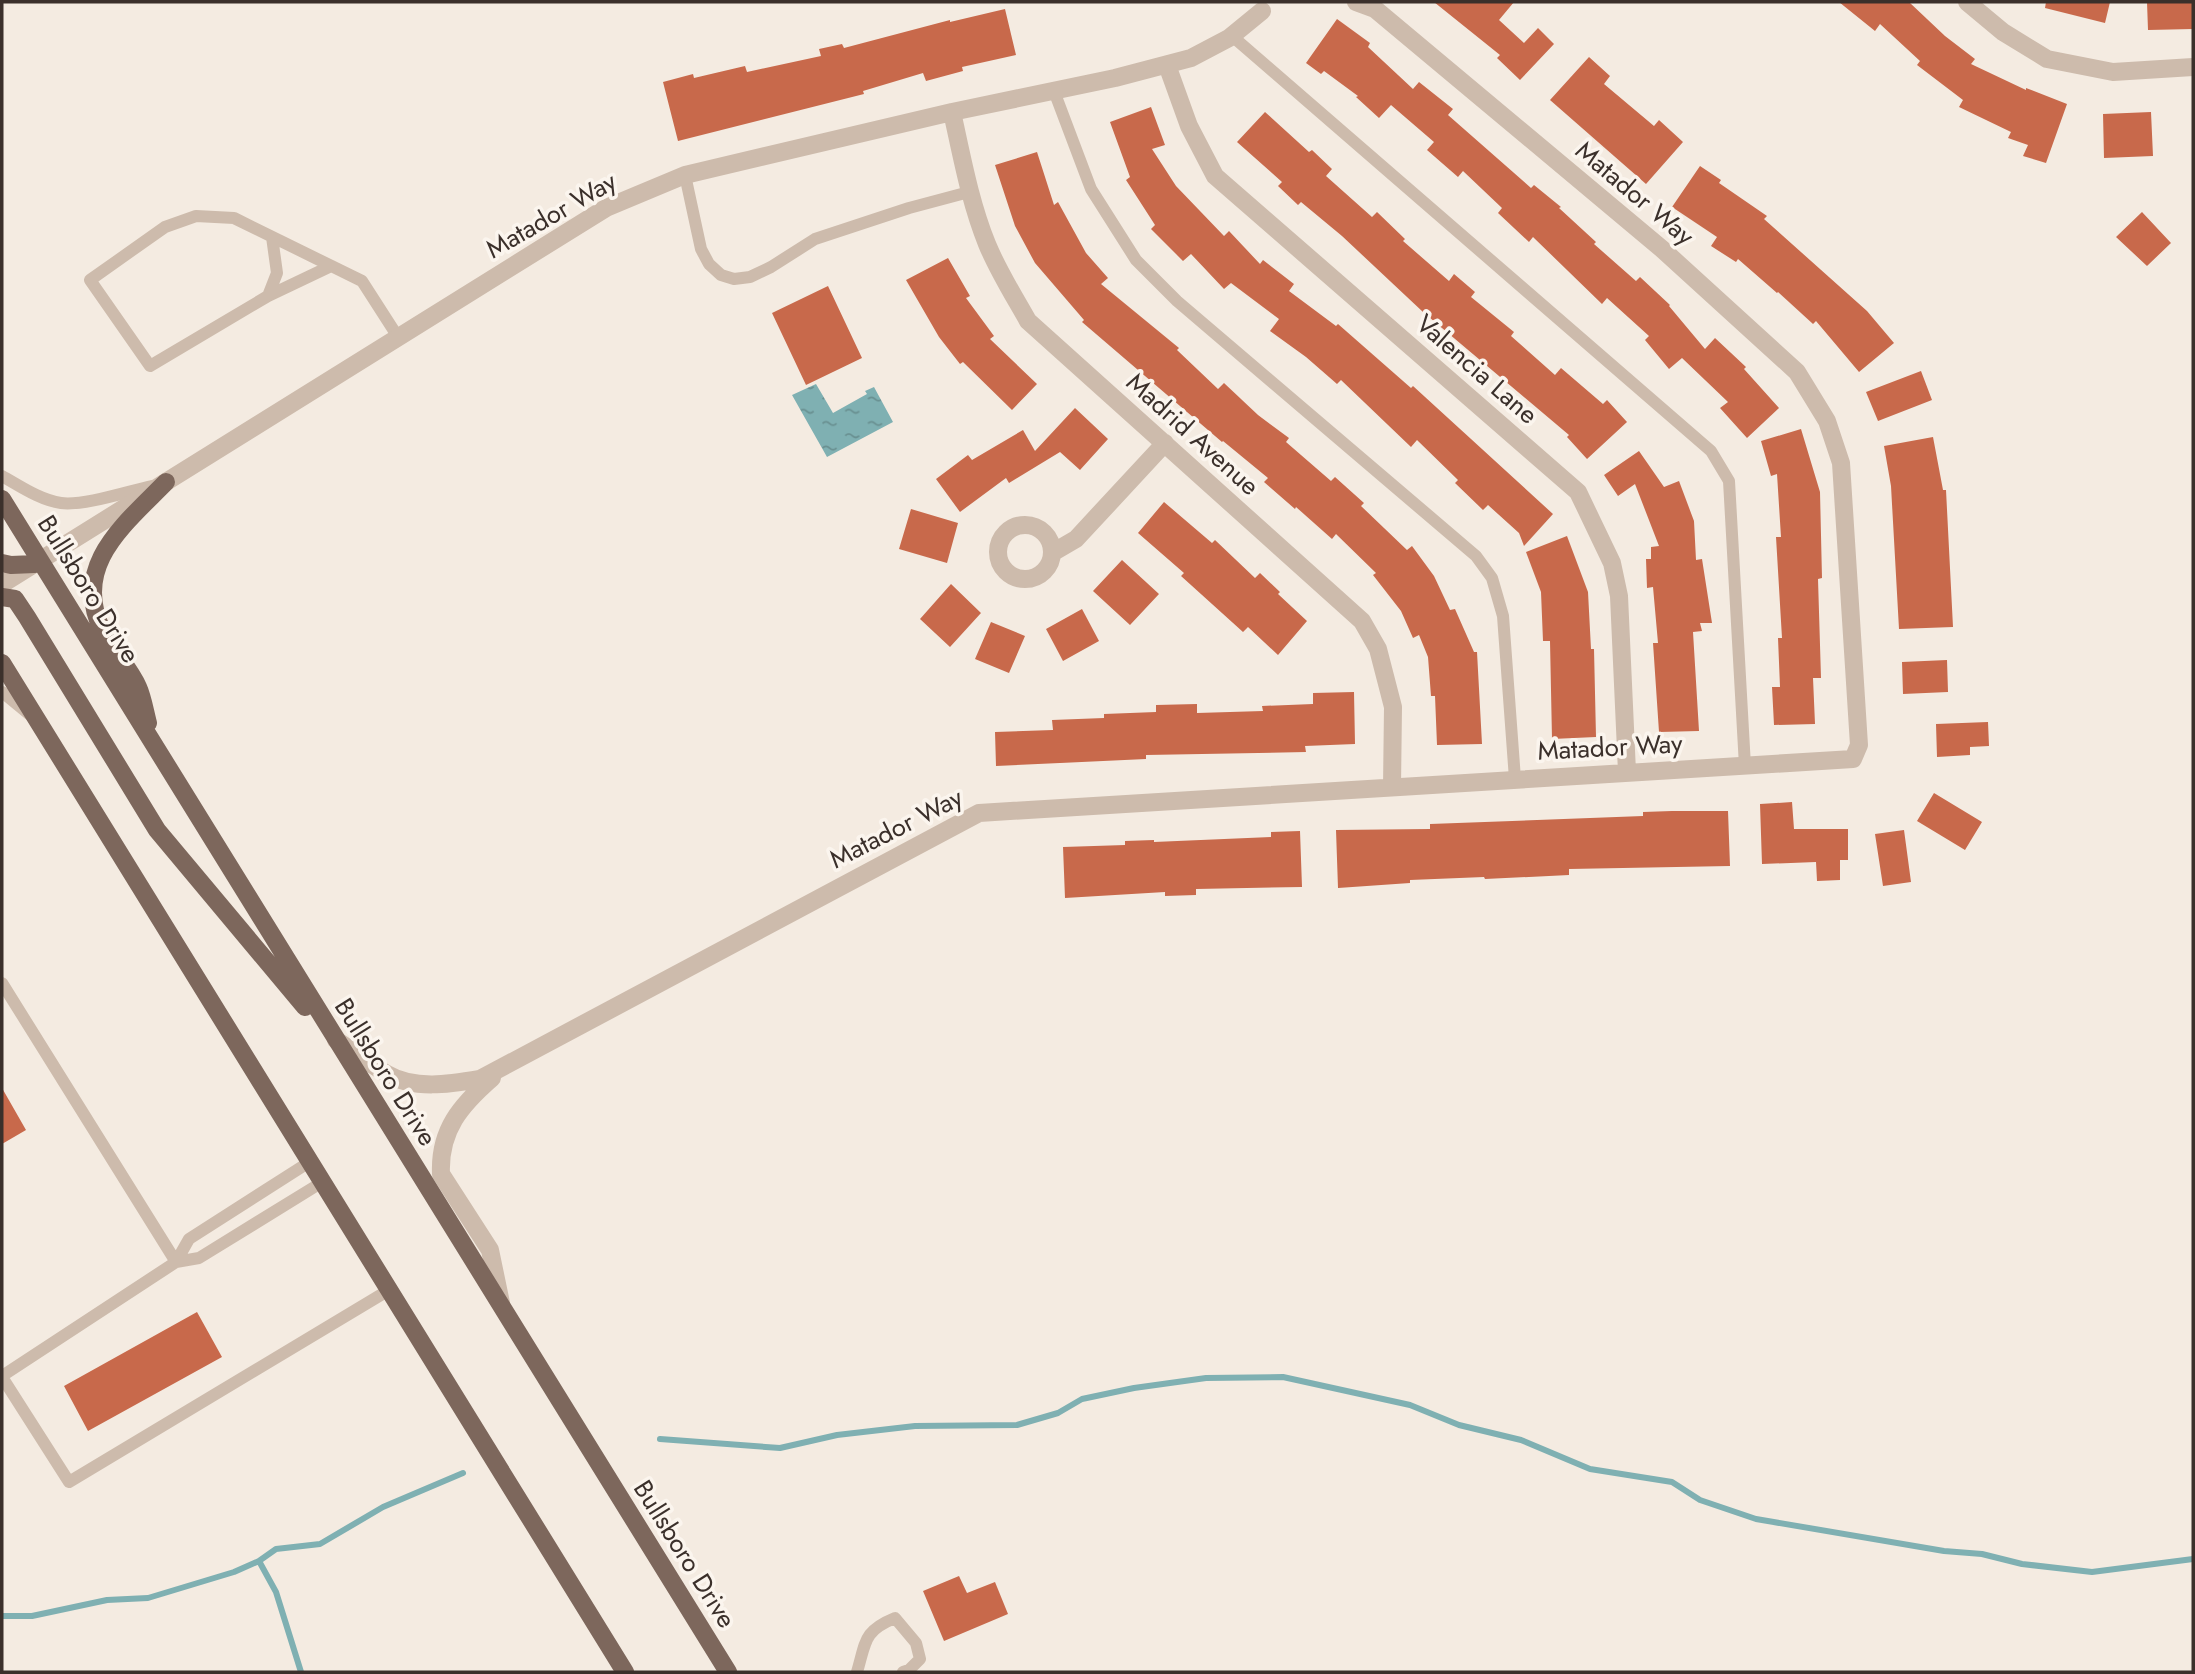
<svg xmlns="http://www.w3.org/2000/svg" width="2195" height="1674" viewBox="0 0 2195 1674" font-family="Jost,sans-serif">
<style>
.water{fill:url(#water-ripples)}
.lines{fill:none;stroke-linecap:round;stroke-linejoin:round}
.stream{stroke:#7fb0b2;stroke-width:6}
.building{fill:#c8694b}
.path{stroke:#b9a596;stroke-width:3.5;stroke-dasharray:3.5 3.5;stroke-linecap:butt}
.lane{stroke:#cdbbac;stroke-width:12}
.street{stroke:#cdbbac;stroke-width:18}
.primary{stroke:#7d675c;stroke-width:18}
.labels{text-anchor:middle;stroke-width:7;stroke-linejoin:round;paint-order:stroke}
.street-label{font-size:26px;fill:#3b302b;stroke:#fbf5ee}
</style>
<defs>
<pattern id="water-ripples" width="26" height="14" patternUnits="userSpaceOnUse" patternTransform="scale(1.75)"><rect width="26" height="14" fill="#7fb0b2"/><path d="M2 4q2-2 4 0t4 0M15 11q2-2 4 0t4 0" fill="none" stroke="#699091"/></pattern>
</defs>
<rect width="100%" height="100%" fill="#f4ebe1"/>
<path class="water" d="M816,384L833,413L867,394L865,391L874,387L893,422L827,457L792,395Z"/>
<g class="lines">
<path class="stream" d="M660,1439L780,1448L837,1435L915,1426L1017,1425L1058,1413L1082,1399L1134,1388L1206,1378L1283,1377L1410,1405L1459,1425L1521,1440L1590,1469L1672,1482L1700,1500L1756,1519L1944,1551L1982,1554L2022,1564L2092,1572L2193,1559
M259,1561L276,1592L301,1672
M2,1616H32L107,1600L148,1598L234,1572L259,1561L276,1549L320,1544L383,1507L463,1473"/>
</g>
<path class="building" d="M1434,2H1514L1499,20L1524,43L1538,28L1554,44L1520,80L1497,58L1500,55Z
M1839,2H1909L1945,36L1975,59L1971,64L2026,90V88L2067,104L2046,163L2023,156L2028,145L2008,138L2011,132L1959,107L1963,100L1917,65L1920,61L1880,24L1875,31Z
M2046,2H2110L2105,23L2045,8Z
M2147,2H2193V29L2148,30Z
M1005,9L1016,55L962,67L963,71L926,81L923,73L863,91L864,94L678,141L663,82L693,74L694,78L745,66L747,72L821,56L819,49L842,44L844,48L950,20V22Z
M1337,19L1370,43L1368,47L1413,89L1419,82L1453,109L1448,115L1531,188L1534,185L1561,207L1559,208L1596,242L1594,244L1636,281L1640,277L1670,305L1669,306L1705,349L1715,338L1746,367L1744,369L1779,408L1747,438L1720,408L1728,402L1682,358L1669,369L1645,340L1649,336L1607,298L1602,304L1533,237L1529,242L1498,213L1502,208L1463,171L1458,177L1427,150L1434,142L1391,105L1379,118L1356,97L1358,96L1324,71L1321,74L1306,63Z
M1589,57L1610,76L1604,84L1654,126L1659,120L1683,142L1646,184L1550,100Z
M1151,107L1165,145L1152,149L1176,186L1224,236L1229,231L1260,264L1263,260L1294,284L1289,291L1336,326L1338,324L1411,388L1413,386L1553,514L1524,546L1519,533L1488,505L1483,510L1455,483L1458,480L1417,440L1411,447L1341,380L1337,384L1306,357L1270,331L1279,319L1231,283L1224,289L1191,254L1183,261L1151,229L1155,225L1126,180L1130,177L1110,122Z
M1265,112L1309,152L1312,150L1332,169L1326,176L1372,217L1377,212L1405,239L1403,241L1449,281L1454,274L1475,292L1471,297L1514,332L1511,336L1555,375L1561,368L1603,404L1607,400L1627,422L1587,459L1567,437L1569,435L1423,312L1342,236L1301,202L1298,205L1278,186L1282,182L1237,142Z
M2151,112L2153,156L2104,158L2103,114Z
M1037,152L1054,205L1058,202L1086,253L1108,278L1101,284L1179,348L1177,350L1218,389L1224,383L1258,415L1289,438L1286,442L1331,481L1335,477L1364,503L1361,506L1407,550L1412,546L1434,576L1450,610L1455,609L1474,652H1477L1482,744L1437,745L1435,696H1431L1428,657L1419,635L1413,638L1401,611L1373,575L1376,573L1336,534L1332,539L1296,507L1295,509L1264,482L1268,478L1223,441L1222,442L1082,322L1084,320L1035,263L1015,226L995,165Z
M1700,166L1721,180L1719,183L1767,216L1764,219L1867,311L1894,343L1859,372L1816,321L1813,324L1778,292L1777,293L1738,259L1736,262L1711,246L1717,237L1672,207Z
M2142,212L2171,243L2147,266L2116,237Z
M948,258L970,296L966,298L994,336L990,339L1037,384L1012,410L963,362L960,364L939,337L906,280Z
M828,286L862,358L806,385L772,313Z
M1921,371L1932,400L1878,421L1866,392Z
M1075,408L1108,439L1080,470L1060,452L1009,483L1006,478L960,512L936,479L968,455L972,460L1023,430L1035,451Z
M1801,429L1820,492L1822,578L1818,579L1821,678H1813L1815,724L1774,725L1772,687H1780L1778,638H1782L1776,537H1781L1777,474L1771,476L1761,441Z
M1933,437L1943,490H1946L1953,627L1899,629L1891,486L1884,446Z
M1639,451L1664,487L1679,481L1694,521L1696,560L1702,559L1712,623H1700L1702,631L1693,632L1699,731L1659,732L1653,643H1658L1653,587L1647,588L1646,559H1651V547L1659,546L1635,484L1618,496L1604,475Z
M1164,502L1212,543L1215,540L1255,578L1260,573L1280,592L1278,594L1307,621L1278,655L1248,627L1243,632L1181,576L1184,573L1138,533Z
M911,509L958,523L947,563L899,549Z
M1567,536L1588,592L1591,649H1594L1596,737L1552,739L1550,641H1543L1541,592L1526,552Z
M1122,560L1159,594L1130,625L1093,591Z
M951,584L981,613L950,647L920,619Z
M1082,609L1099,641L1063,661L1046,629Z
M991,622L1025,636L1009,673L975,659Z
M1947,660L1948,692L1903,694L1902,662Z
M1354,692L1355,744L1305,746L1306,752L1146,755V759L996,766L995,732L1053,730L1052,720L1104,718V714L1156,712V705L1197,704V713L1263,711L1262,706L1313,704V693Z
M1988,722L1989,746L1970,747V755L1937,757L1936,724Z
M1934,793L1982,822L1965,850L1917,821Z
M1792,802L1794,829H1848V860H1840V880L1817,881L1816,862L1762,864L1760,804Z
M1672,811H1728L1730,866L1569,869V875L1485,879L1484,877L1410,880V883L1338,888L1336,830L1430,829V824L1643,816V812Z
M1904,830L1911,882L1883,886L1875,834Z
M1300,831L1302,887L1196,889V895L1165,896V892L1065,898L1063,847L1125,845V841L1154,840V842L1271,837V832Z
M2,1088L26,1130L2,1144Z
M197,1312L222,1357L88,1431L64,1386Z
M959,1576L967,1593L995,1582L1008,1614L944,1641L923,1591Z"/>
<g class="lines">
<path class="path" d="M41,524L49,520L54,525"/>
<path class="lane" d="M1232,36L1711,451L1729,481L1745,766
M1054,91L1091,189L1136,260L1177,301L1476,556L1492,578L1503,616L1515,779
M685,175L701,249L709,264L721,275L734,279L750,277L771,267L815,239L909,208L969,192
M331,266L268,296L150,366L90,280L165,227L196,216L234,218L362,281L398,337
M268,296L277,273L272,237
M2,476C20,486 40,500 61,503C84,506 129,491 152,486
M2,692L29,714
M2,983L176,1262
M176,1262L189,1239L311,1161
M2,1376L176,1262L199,1258L324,1181
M2,1377L69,1482L389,1290
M857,1672C866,1642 863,1631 895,1618L916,1643L920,1659L909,1670L903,1672"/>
<path class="street" d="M1356,2L1375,9L1370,2
M1967,2L2003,32L2047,59L2113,72L2193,67
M1167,65L1189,126L1215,176L1578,492L1612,563L1619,596L1627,772
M952,112C962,157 970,202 987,244C998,271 1014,296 1028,321L1362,621L1378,649L1393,707L1392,787
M998 552a27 27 0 1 1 54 0a27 27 0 1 1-54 0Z
M1052,553L1076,539L1165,443
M2,584L606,208L685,175L952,112L1115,78L1191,58L1229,38L1262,11
M336,1040C353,1051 370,1064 387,1074C414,1090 450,1084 480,1079L979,813L1853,759L1859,745L1841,463L1827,421L1797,372L1662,249L1375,9
M492,1078C461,1105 439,1130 441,1174L490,1250L501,1303"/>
<path class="primary" d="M2,499L728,1672
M2,563L11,565L35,564
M2,597L15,599L27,617L157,830L305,1007
M2,663L625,1672
M148,723C145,712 143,698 138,687C130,668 113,652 103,632C70,566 124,525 166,482"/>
</g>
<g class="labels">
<g class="street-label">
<text transform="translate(1635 193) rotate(40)" y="9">Matador Way</text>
<text transform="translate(551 215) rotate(-30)" y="9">Matador Way</text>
<text transform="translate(1477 369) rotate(41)" y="9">Valencia Lane</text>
<text transform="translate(1193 434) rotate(42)" y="9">Madrid Avenue</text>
<text transform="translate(89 589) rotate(58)" y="9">Bullsboro Drive</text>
<text transform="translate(1610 747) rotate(-3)" y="9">Matador Way</text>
<text transform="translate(896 828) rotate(-27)" y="9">Matador Way</text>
<text transform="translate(386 1072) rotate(58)" y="9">Bullsboro Drive</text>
<text transform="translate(685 1554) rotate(58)" y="9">Bullsboro Drive</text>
</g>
</g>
<rect width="2195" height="1674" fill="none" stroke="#3b302b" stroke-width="7"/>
</svg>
